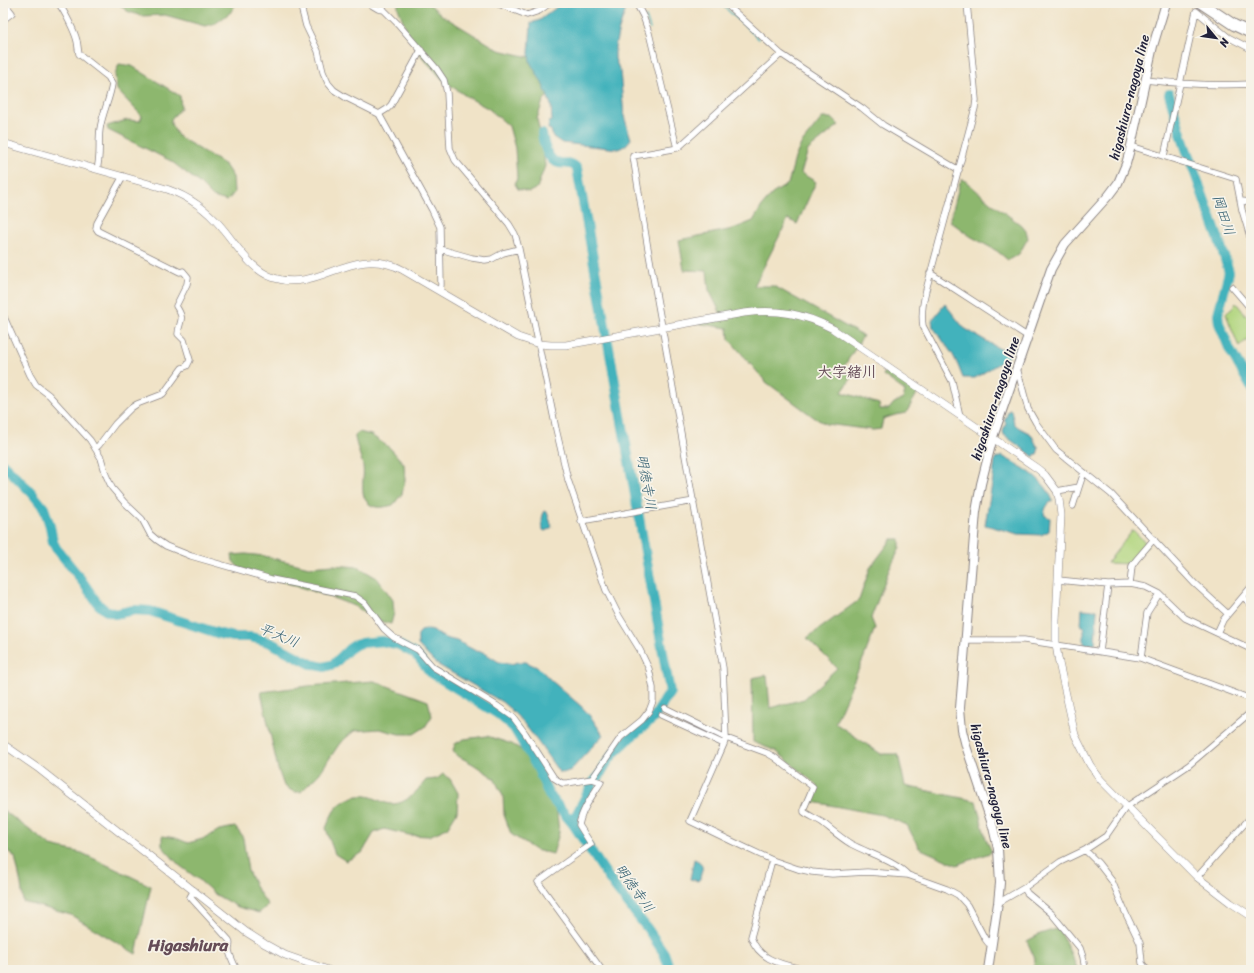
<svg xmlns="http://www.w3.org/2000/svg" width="1254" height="973" viewBox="0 0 1254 973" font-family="Sriracha,'Klee One',sans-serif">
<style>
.green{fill:#b2d680;stroke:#6a7c5e}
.forest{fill:#8db76e;stroke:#586c54}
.water{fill:#42b2bc;stroke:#326a7c}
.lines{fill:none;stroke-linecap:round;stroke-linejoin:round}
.stream{stroke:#42b2bc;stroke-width:1.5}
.river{stroke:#42b2bc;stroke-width:10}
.minor-casing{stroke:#898281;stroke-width:7}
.tertiary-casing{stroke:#898281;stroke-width:8}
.primary-casing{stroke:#898281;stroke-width:10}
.motorway-casing{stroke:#898281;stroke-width:12}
.minor{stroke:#fff;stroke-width:5.5}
.tertiary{stroke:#fff;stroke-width:7}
.primary{stroke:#fff;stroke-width:8}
.motorway{stroke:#fff;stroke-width:10}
.labels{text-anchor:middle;stroke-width:3.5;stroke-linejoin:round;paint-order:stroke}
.street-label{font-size:13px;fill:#22223b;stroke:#f7f3e8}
.water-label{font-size:14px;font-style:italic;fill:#2f5c6f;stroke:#f7f3e8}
.quarter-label{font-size:15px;font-weight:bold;fill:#654c57;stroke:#f7f3e8}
.district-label{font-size:17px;font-weight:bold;fill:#654c57;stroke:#f7f3e8}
</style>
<rect width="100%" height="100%" fill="#f7f3e8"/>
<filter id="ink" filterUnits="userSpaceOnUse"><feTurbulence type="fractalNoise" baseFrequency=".025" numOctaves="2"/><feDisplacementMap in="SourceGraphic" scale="8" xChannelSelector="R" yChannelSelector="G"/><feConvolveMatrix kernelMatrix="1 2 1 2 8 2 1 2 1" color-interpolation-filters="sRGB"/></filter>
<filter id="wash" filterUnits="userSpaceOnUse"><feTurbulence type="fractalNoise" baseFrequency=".012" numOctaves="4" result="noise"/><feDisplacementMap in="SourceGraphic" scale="16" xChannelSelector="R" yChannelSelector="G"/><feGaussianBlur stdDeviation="0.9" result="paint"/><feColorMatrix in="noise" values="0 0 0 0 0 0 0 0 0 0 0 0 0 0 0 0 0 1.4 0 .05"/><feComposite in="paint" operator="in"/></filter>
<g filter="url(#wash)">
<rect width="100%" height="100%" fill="#f0e3c7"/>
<path class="green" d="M1236,303L1251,321V336L1239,347L1226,314Z
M1133,530L1148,545L1133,559L1130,564L1107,563Z"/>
<path class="forest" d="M121,3H236L231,12L216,23L205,26L165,15L141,16L127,11L121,6Z
M398,3H428L443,16L499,50L529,57L547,67L557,86L543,101L537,119L542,142L545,166L537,188L529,192L518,189L515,184L517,178L515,148L509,126L489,109L466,96L444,81L423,58L409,36L398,8Z
M119,64L132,66L180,96L181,108L171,119V124L178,136L225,165L233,177L234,193L227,201L213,197L198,182L171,161L108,130L107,126L127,120L140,121L142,116L117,90L115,75Z
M822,118H832L839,125L808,150L801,173L816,182L797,224L788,219L754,286H774L863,336L843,368L853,376L842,392L879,404L880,409H889L894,403L903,399L905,391L883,375L886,370L918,392L906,413L895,415L883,419L881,429L873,430L826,424L815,418L766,382L729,339L728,328L696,323L722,316L709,290L707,271L684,270L679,240L733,229L753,221L762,206L772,194L788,184L795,158L801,144Z
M963,179L990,202L1021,225L1026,231L1028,238L1019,254L1008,260L997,251L970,236L950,221L960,182Z
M359,432L371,435L390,448L404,464L405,480L402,494L393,505C385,507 374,510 367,502C359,493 365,476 363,466C362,461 354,438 355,436C356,434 357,433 359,432Z
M892,539H900V548L889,570L871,618L875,628L864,657L835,723L881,754H898L905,786L976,801L986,839L992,852L957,865L919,848L907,825L882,815L813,802L818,786L776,751L753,742L752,678L767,675L770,708L804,699L837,668L807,638L859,600L870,568Z
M246,554L264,556L309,567L333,565L358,567L377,578L393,600L394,613L391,624C373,621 365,610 349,604C313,590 276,580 239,568L233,561L232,555Z
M374,681L428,701L432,716L425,727L414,734H399L379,729L354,731L340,743L319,774L301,792H294L284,786L278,769L261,692L308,686Z
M487,736L512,744L528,754L544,776L556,803L559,833L553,854L535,850L511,834L504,815L503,796L494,778L473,764L456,755L453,751L455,744L464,739Z
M443,774L450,779L458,793L457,812L447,828L429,836L409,835L384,829L374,833L362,853L346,861L335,854L330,841L326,828C328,823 331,816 334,811C343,799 357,793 371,797C378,799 385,804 392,804C407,804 418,790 426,780L437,779Z
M3,810L51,846L82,853L151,886L136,954L71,915L23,902L21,884L15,857L3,847Z
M235,827L240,833L243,838L248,871L256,888L268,905L259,913L238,907L216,895L198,879L179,865L162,846V836L176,838L188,843L206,838L219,830Z
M1059,928L1078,970H1033L1035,959L1027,941L1040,934Z"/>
<path class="water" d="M562,3H627V6L619,29L615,47V59L620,71L624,116L631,139L626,145L619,149L562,143L553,137L551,130L548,129L549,122L552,121L551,105L546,92L541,81L530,62L529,54L531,23L540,20Z
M945,304L964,328L1000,349L1017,346L1015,351L1011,352L1009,357L975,378H963L957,363L953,355L933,327L932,320Z
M1009,410H1011L1014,423L1018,427L1031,434L1037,446L1039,447L1037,455L1035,454L1034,457L1004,435L1003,431L1006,423L1004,421Z
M1002,456C1023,468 1044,477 1053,501C1047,504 1045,508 1044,515L1050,518L1049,531L1041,535L1018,534L985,525L993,478L995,459Z
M545,511L547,512L552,527L549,529L545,531L543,530C542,523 541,516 545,511Z
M1082,609L1097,610L1095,644H1084V627L1081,626Z
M425,629L433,631L445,638L457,641L476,651L483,652L499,662L511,664L518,662H526L539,668L553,682L582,707L591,717L603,735L571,770L563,773L559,772C541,747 525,720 502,702L435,663L418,645C418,636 416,633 425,629Z
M694,859C707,864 701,870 700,879L698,881L690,879Z"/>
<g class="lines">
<path class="stream" d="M720,3L759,39
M646,17L650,29"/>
<path class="river" d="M1169,94L1184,143L1220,243L1229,272L1218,314L1219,323L1230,350L1251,387
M542,134C544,144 547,161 559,163C565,164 572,162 577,168L670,692L653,719L631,737L615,752L608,761L599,776L594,781L575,817L573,824
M3,464L32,493L44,508L50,526L53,542L56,548L80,578L98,604L105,610L115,614L134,610L150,611L220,634L234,637H250L259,639L271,643L311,664L324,667L334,664L349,649L355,645L362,643L382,641L391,643L399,645L413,653L418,657L430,672L498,714L514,728L538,769L549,795L573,824L614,886L647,928L664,953L670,970"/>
</g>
</g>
<g filter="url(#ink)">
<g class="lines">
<defs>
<path id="minor" d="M58,3C64,10 75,32 77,41C78,45 78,50 79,54L108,77L112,84C110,99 102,114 100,129C98,143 101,155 97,169
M300,3L306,26L318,51L323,72L328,83L334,90L345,97L379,114L432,210L440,227L441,285L440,291
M368,3L378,9L384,10
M381,3L384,10L398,24L436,68L444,80L447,93L450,148L455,160L509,224L515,234L519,249L556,429L568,480L606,590L619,616L640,650L649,669L653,688V701L649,711L642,720L621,737L592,779
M496,3L527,15L539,11L550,3
M636,3L643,16L649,33L677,148
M725,3L781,54L862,108L883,125L959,170
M3,20L12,13L4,3
M781,54L679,147L673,149L633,156L647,243L723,668L726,738L724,744L690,821L744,847L772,860L798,869L812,872L832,874L867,872L908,875L947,889L958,895L967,905L985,939L988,943L992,944
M1145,80C1181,84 1215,86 1251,84
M379,114L387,109L391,105L421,50
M1131,146L1236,179L1242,210L1251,240
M1164,156L1196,11L1228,37L1251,49
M1241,201L1251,202
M440,249L472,258L485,260L492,259L503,253L519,249
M930,273L1027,336
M1232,287L1251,309
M3,315L30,375L36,385L49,395L90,440L101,458L106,475L112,488L124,502L142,519L150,534L157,540L166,546L191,556L271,579L355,596L365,603L384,629L393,637L418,650L433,667L496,705L513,717L525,733L554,778L562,783H567L592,779L601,782C593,795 582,809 579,825L591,844L538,882L602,970
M1017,368L1028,409L1036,423L1056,450L1111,494L1195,584L1228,614
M960,416L952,381L923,326C921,314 923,302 926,290L975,108L976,100L967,3
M96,448L99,445L115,424L131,408L137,404L163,394L182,368L187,366L190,360L184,340L178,334C179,320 186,321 176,306L187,284L188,277L183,271L180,272L98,231L96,228L97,223L123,176
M1057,491L1079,487L1084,472
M1073,506L1079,487
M581,521L694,501
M1058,580L1108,585L1130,584L1146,587L1160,594L1185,618L1217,633
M1130,584L1132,566L1136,560L1154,539
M1251,587L1223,620L1217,633L1251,649
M1243,597L1251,604
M965,640H1024L1140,658L1251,699
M1100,652L1108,585
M1141,658L1147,613L1159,594
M665,708L726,738L767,753L774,757L813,787L804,808V812C810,816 817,819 823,823C832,830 841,838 851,844C868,853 895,861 908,875
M661,715L724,744
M1085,850L1098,863L1112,881L1126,914L1140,943L1142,963L1147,970
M772,860L751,937C758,958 777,963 797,968L798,970
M1197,877L1249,819L1251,814
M1024,888L1027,893L1051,913L1080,948L1083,957L1085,970
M194,890L190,897L229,940C231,944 229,946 229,950C230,957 234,964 237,970
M998,903L1024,888L1060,862L1085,850L1106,836L1126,807L1189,765L1251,712"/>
<path id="tertiary" d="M3,143L160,187C182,193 201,205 216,221C235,241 248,269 274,278C321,293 351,243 403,270L518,337L539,344L551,345H566L744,313C777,309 803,313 833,329L1038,469L1045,475L1057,491L1059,499L1061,515L1056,621V645L1059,663L1075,735L1090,765L1101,780L1197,877L1231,903L1251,916
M3,744L39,769L246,932L265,944L285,955L328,970"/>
<path id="primary" d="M988,970L998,903L1000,883L998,849L993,827L966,746L962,730L960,708L976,512L981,484L993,437L1051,269L1065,244L1109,195L1118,183L1126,164L1131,146L1153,46L1166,3"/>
<path id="motorway" d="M1201,3L1234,25L1251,33"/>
</defs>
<use href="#minor" class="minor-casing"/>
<use href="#tertiary" class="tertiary-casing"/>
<use href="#primary" class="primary-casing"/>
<use href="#motorway" class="motorway-casing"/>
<use href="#minor" class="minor"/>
<use href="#tertiary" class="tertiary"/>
<use href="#primary" class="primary"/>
<use href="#motorway" class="motorway"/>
</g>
</g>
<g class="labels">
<g class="street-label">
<text transform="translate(1129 97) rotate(-76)" y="5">higashiura-nagoya line</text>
<text transform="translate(995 398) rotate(-72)" y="5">higashiura-nagoya line</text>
<text transform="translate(992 786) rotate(75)" y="5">higashiura-nagoya line</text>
</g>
<g class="water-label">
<text transform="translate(1224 215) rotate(72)" y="5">岡田川</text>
<text transform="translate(647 482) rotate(80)" y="5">明徳寺川</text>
<text transform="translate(279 635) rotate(22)" y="5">平大川</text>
<text transform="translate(635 888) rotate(55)" y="5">明徳寺川</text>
</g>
<g class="quarter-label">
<text x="847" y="377">大字緒川</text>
</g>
<g class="district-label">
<text x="188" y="951">Higashiura</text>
</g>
</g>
<rect width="1254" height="973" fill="none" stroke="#f7f3e8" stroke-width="16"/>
<g transform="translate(1216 38) rotate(119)" stroke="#f7f3e8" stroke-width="3" paint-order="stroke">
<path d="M0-3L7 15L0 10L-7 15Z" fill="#22223b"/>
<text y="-6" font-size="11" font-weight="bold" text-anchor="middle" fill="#22223b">N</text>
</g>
</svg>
